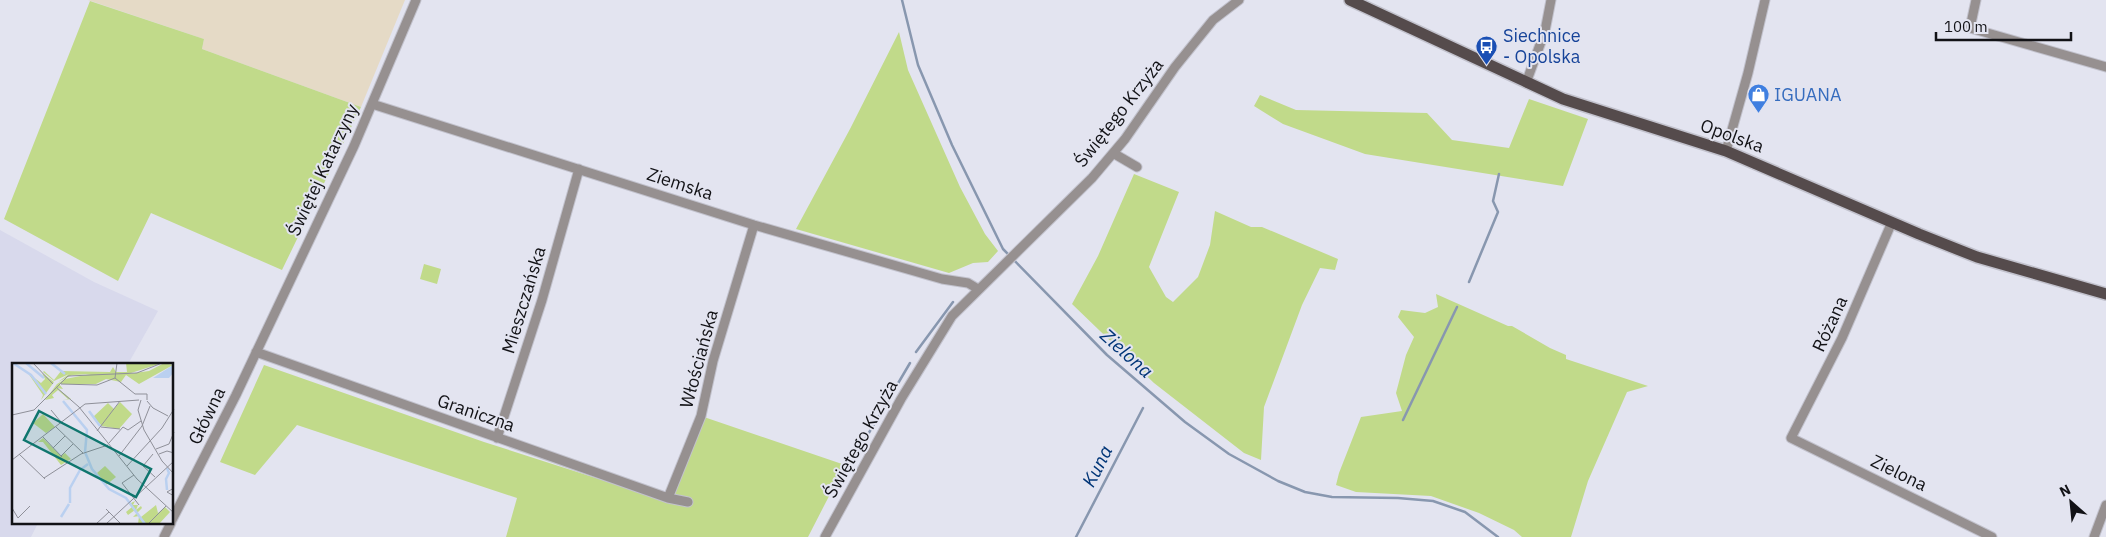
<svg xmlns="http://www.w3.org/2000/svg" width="2106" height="537" viewBox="0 0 2106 537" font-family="'IBM Plex Sans',sans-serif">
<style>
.commercial{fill:#e5dac6}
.built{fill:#d8d9ec}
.green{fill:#c1da8a}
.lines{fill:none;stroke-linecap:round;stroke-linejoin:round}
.stream{stroke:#8897af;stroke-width:2.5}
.minor-casing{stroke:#c2c2cd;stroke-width:11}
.major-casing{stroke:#c2c2cd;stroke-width:14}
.minor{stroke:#969090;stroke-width:9}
.major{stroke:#554b4c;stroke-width:11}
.labels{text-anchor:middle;stroke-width:4;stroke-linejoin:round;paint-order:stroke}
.transit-label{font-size:18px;fill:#164399;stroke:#e3e4f0;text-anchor:start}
.shop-label{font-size:18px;fill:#366cbe;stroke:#e3e4f0;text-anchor:start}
.street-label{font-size:18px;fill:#121216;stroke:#e3e4f0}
.water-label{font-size:19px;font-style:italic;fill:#013577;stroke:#e3e4f0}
.inset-river{fill:none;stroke:#bad0f0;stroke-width:2.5}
.inset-road{fill:none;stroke:#8f9099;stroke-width:1}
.view{fill:#0f766e;fill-opacity:0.15;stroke:#0f766e;stroke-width:2.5}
.inset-edge{fill:none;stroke:#121216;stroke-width:2.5}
</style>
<rect width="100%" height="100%" fill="#e3e4f0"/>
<path class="commercial" d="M88,0H405L361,107L202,49L204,39Z"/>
<path class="built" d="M0,230L94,282L158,311L128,364H14V523H38L31,537H0Z"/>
<path class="green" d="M90,1L204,39L202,49L361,107L282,270L151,213L118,281L4,219Z
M899,32L908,70L960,187L985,234L998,251L988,262L973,263L949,273L796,229L850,129Z
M1260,95L1296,110L1427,113L1452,140L1509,148L1529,99L1588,119L1563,186L1365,154L1283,124L1254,106Z
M1134,174L1179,192L1149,267L1166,297L1173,302L1198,277L1210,245L1215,211L1251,227H1262L1338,259L1335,270L1320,268L1302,305L1264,407L1261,460L1244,453L1154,383L1072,304L1098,256Z
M424,264L441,269L437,284L420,279Z
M1436,294L1508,326H1512L1550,348L1566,355V359L1648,386L1627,392L1588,481L1571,537H1522L1514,530L1479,513L1431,496L1356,492L1336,485L1339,473L1361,417L1402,411L1396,393L1406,355L1414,337L1398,317L1401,310L1425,313L1438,307Z
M264,365L484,442L683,506L675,493L701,416L845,465L808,537H506L517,498L297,425L255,475L220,462Z"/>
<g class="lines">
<path class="stream" d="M902,0L918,65L952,145L1003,249L1107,355L1185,422L1229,454L1278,481L1305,492L1332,497L1398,498L1433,501L1465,512L1498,537
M1469,282L1498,212L1493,201L1499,174
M916,352L953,302
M1403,420L1457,307
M847,470L910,363
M1076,537L1143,408"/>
<defs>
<path id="minor" d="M1976,0L1970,28L2106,67
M1526,83L1545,31L1551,0
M372,104L754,225L942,279L968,283L978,289
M1726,151L1748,73L1765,0
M1113,153L1137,167
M1892,222L1842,338L1791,438L1992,537
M256,352L668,498L688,502
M497,438L542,300L579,169
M668,498L701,416L713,361L754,225
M172,520L236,395L354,146L416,0
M164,537L171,523
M825,537L901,399L952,316L1092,178L1125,139L1175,67L1213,20L1239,0
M2094,537L2106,505"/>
<path id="major" d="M1350,0L1563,99L1726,151L1919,234L1977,257L2106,294"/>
</defs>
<use href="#minor" class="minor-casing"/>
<use href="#major" class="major-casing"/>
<use href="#minor" class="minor"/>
<use href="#major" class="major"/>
</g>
<defs>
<symbol id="bus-pin" viewBox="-11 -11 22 30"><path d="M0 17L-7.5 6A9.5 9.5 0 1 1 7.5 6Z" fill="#1a4fb4" stroke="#e3e4f0"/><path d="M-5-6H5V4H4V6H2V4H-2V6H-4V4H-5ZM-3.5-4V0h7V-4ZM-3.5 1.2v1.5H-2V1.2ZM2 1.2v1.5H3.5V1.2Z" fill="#fff"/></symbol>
<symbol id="shop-pin" viewBox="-11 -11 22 30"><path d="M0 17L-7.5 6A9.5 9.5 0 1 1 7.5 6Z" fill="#3f7fe0" stroke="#e3e4f0"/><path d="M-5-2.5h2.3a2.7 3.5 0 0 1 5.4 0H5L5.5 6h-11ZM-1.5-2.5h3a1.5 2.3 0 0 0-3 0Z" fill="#fff"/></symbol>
</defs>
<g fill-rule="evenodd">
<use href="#bus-pin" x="1474" y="34" width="25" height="34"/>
<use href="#shop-pin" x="1746" y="82" width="25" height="34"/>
</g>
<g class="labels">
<g class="transit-label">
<text x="1503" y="42">Siechnice<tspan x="1503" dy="21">- Opolska</tspan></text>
</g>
<g class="shop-label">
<text x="1774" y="101">IGUANA</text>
</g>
<g class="street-label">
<text transform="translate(1119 113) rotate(-52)" y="6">Świętego Krzyża</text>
<text transform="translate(1732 136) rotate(20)" y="6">Opolska</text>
<text transform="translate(323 170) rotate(-65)" y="6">Świętej Katarzyny</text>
<text transform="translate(680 184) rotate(18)" y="6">Ziemska</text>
<text transform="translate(524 300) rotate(-73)" y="6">Mieszczańska</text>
<text transform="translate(1830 324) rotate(-65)" y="6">Różana</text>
<text transform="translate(699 359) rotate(-75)" y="6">Włościańska</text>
<text transform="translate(476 413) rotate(19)" y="6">Graniczna</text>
<text transform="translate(207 416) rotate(-64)" y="6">Główna</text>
<text transform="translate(861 439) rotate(-61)" y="6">Świętego Krzyża</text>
<text transform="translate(1899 473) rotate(26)" y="6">Zielona</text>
</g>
<g class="water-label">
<text transform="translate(1127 353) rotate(42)" y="7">Zielona</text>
<text transform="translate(1097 466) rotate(-63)" y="7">Kuna</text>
</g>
</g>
<g transform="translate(12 363)">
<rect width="161" height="161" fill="#e3e4f0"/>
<path d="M114,0H150L116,11L137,8L152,0L161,2L127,21L114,12L109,19L94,16L84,21H47L51,26L45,25L59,36L51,37L56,36L46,27L40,32L42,35L33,37L45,21L53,16L79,11L60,12L46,19L57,11L42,18L31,9L32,8L42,17L49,8L98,9L101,4L104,9H115ZM16,10L29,20L33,16L30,10L42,19L29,37L31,32ZM108,39L120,51L107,66L90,63L81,54L96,40L102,46ZM31,51L43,64L34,70L21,60ZM31,75L49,93L53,90L59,96L49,102L31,79H26ZM93,103L104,114L94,122L85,110ZM123,138L121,142H126L124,147L129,143L130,145L125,150L130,158L129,154L144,142L146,150L153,144L158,149L147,161H126L127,153L121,154L125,150L123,147L116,152L114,149L120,144L117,141Z" fill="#c1da8a"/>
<path d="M161,2V10L157,15H141Z" fill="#bad0f0"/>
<path class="inset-river" d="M1,0L19,12L34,31M14,0L32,15M39,0L53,11M51,38L75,67L73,89L80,106L97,126L114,135L133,161M77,48L88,63M155,105L157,110L154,116L155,127M58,140V125L68,107L76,101M49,154L57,141"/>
<path class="inset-road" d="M21,0L41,21M105,0L103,15L123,31H135V37M49,21L85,22L103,15M44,24L67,44L125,116L162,150M129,37L126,47L132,67L150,98L162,111M135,38L141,45L156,53M39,47L49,59M0,52L22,47L56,13L125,10L150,0M44,64L71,90M89,64L108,66M85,68L108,38M31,74L50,94M97,80L111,64L116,67L129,58M41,85L53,73M144,86L157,81L162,69M7,91L33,116M141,91L131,103L143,114M147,91L155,88L162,90M49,93L61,81M107,93L130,63L138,43M0,97L73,41L127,37M115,103L150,65L162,46M122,112L110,120L127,142M32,115L69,91L96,82M134,124L162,98M162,125L155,129L162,133M0,145L6,155L18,143M94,146L109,161M84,161L97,149M94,161L134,124M136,161L154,143"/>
<path class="view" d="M27,48L139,106L124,134L12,77Z"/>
<rect width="161" height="161" class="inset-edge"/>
</g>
<g transform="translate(2071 502) rotate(333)" stroke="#e3e4f0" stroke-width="4" paint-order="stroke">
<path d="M0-4L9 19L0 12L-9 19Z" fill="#121216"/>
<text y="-8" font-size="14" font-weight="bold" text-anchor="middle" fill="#121216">N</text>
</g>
<path d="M1936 32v8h135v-8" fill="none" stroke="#121216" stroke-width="2.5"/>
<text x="1944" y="32" font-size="15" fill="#121216" stroke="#e3e4f0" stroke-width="4" paint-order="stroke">100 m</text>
</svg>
